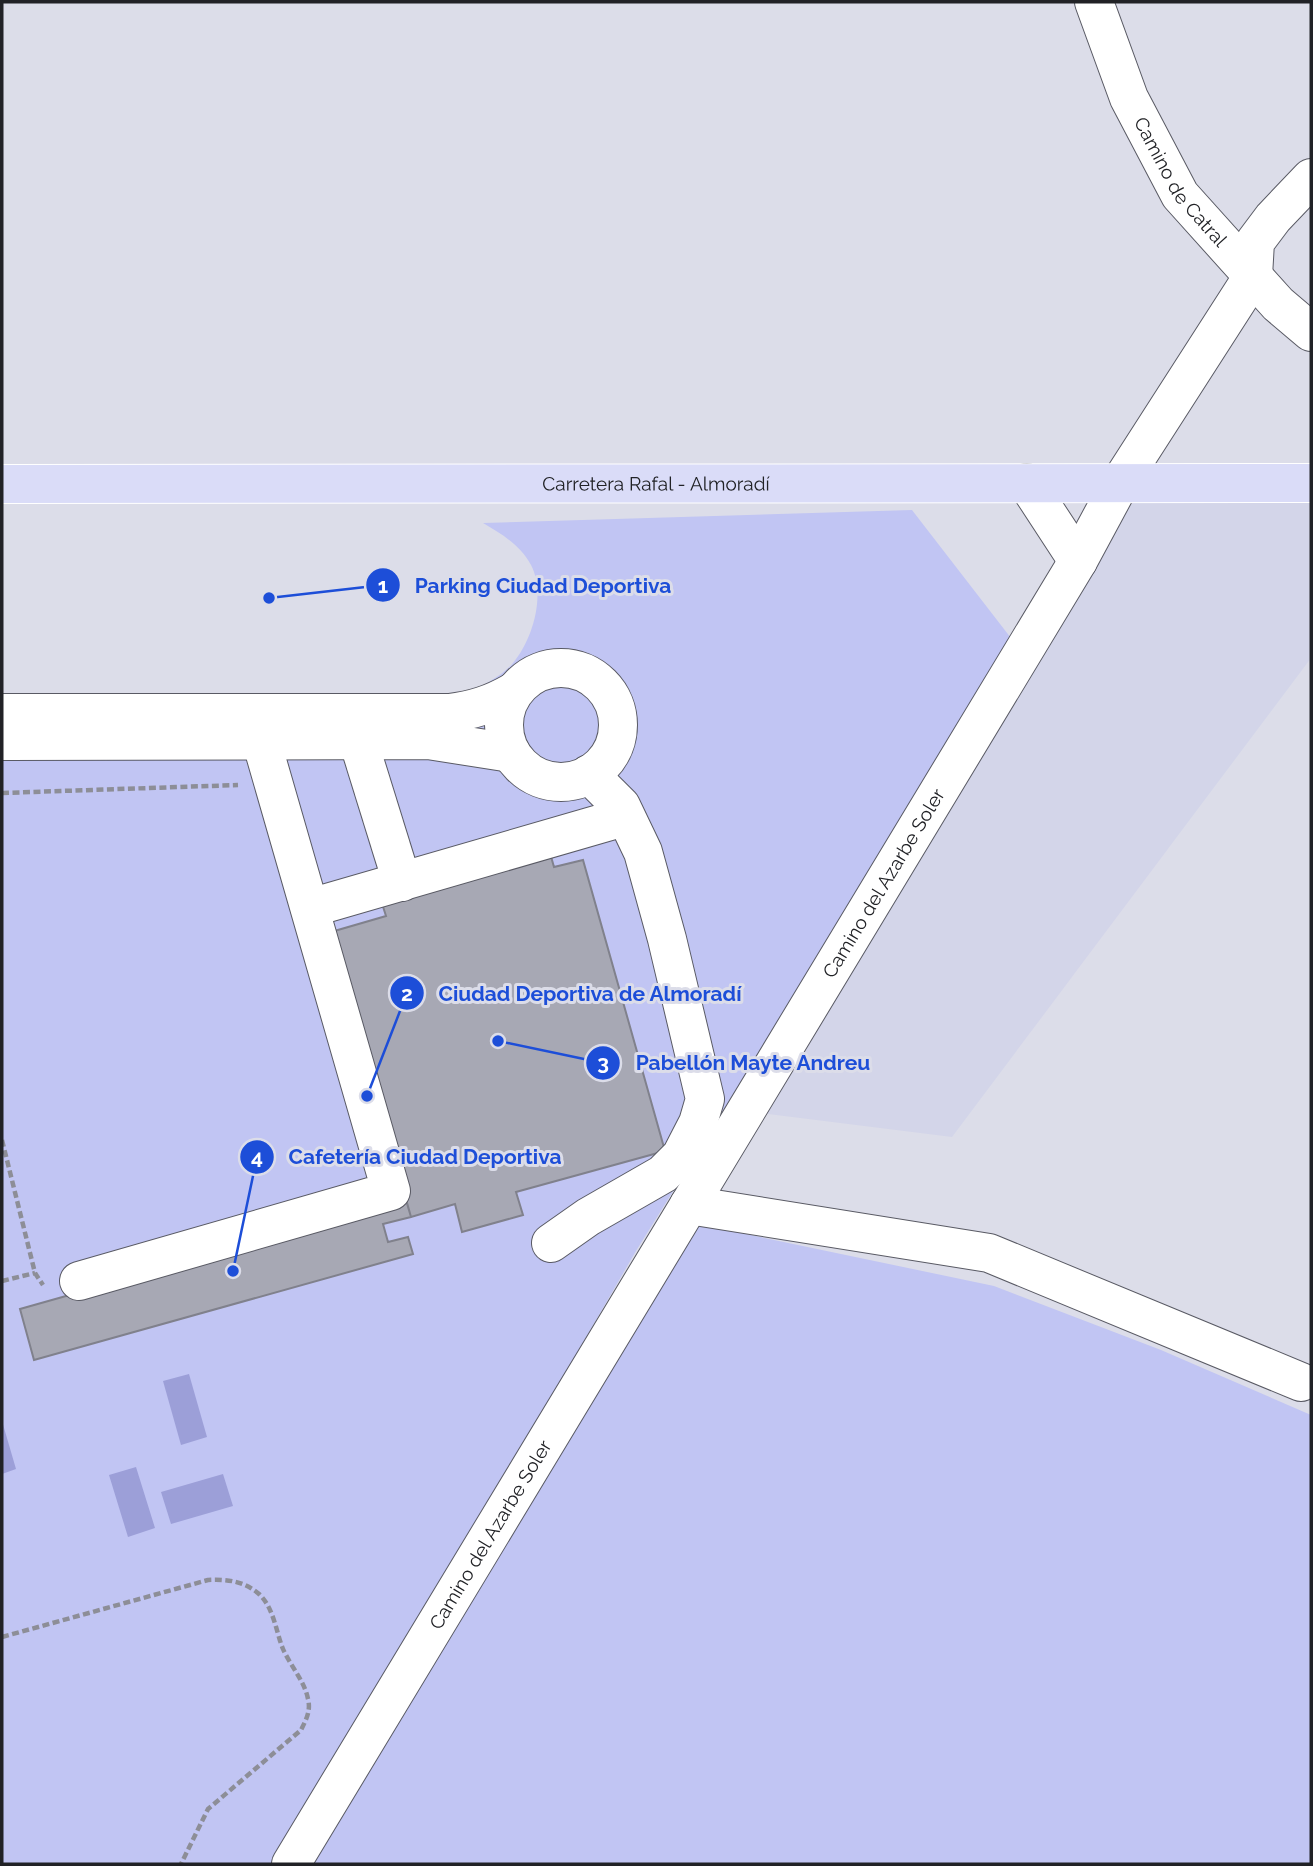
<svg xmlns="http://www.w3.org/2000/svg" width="1313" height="1866" viewBox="0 0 1313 1866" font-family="Raleway,sans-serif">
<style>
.built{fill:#d3d5e9}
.green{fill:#c1c5f3}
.water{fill:#9c9fd8}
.building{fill:#a7a8b4;stroke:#80818c;stroke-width:2}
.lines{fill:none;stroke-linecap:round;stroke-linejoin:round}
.minor-casing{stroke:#595a64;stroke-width:40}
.major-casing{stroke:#fff;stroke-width:40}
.path{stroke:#8d8e97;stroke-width:4.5;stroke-dasharray:7 3.5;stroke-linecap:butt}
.minor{stroke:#fff;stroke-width:38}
.major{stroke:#dadcf8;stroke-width:38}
.labels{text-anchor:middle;stroke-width:6;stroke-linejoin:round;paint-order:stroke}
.street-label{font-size:19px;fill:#212226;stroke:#dcdde9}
.leader{fill:none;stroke:#1d4ed8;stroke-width:2.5}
.callout-dot{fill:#1d4ed8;stroke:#dcdde9;stroke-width:2.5}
.mark-label{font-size:21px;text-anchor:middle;font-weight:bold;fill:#fff}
.callout-label{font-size:21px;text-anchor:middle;font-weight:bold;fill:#1d4ed8;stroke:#dcdde9;stroke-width:6;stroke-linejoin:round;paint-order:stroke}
</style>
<rect width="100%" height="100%" fill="#dcdde9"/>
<path class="built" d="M1127,500H1311V658L952,1137L760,1113Z"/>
<path class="green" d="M912,510L1014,642L636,1251L434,1600L272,1864H2V697L468,694C483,685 502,676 513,663C533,639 546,594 531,565C520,545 502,534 483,523Z
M698,1224L994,1286L1161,1350L1311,1415V1864H309Z"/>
<path class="water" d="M189,1374L207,1437L181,1445L163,1381Z
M2,1421L16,1469L2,1474Z
M136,1467L155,1528L128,1537L109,1475Z
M223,1474L233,1506L171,1524L161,1492Z"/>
<path class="building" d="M548,846L554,867L583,860L665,1151L516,1192L523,1215L462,1232L455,1204L411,1217L331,932L386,916L379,894Z
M406,1200L411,1217L383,1224L388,1242L408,1237L413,1254L34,1360L20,1309Z"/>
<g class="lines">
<defs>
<g id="minor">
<path id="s1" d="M1094,2L1129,98L1180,195L1278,304L1311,332"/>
<path d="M1027,483L1078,561"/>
<circle cx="561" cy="725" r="57"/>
<path d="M2,713H449C474,710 492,704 513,692"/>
<path d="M358,740L402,882"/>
<path d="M2,741L428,740L511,753"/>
<path d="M310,908L610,821"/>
<path d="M689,1205L989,1253L1301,1382"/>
<path d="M551,1243L588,1217L663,1174L681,1156L698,1123L705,1099L667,939L643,852L621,806L589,774"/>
<path d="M79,1281L391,1191L261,740"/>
<path id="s2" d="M291,1864L1078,561L1120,483L1253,276L1255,242L1273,218L1311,178"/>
</g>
<g id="major">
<path id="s3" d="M2,484L1311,483"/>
</g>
</defs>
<use href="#minor" class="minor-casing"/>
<use href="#major" class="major-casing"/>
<path class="path" d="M2,793L238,785
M2,1140L35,1273L43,1285
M2,1281L35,1273
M2,1637L208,1580C227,1579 244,1581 259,1594C274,1608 276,1632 283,1649C290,1665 305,1682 308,1699C311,1711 306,1720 301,1730L208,1809L181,1864"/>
<use href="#minor" class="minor"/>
<use href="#major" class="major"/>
</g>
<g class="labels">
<g class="street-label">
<text dy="7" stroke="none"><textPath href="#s1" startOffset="201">Camino de Catral</textPath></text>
<text dy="7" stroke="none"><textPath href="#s3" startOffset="654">Carretera Rafal - Almoradí</textPath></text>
<text dy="7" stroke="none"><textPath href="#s2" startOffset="1146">Camino del Azarbe Soler</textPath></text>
<text dy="7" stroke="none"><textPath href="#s2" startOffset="385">Camino del Azarbe Soler</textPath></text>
</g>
</g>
<path class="leader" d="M269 598L383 585M367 1096L407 993M498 1041L603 1063M233 1271L257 1157"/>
<g class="callout-dot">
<circle cx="269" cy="598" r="7"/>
<circle cx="367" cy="1096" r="7"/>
<circle cx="498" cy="1041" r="7"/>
<circle cx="233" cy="1271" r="7"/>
<circle cx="383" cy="585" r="18"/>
<circle cx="407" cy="993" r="18"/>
<circle cx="603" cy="1063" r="18"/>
<circle cx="257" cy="1157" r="18"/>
</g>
<g class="mark-label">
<text x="383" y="593">1</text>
<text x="407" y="1001">2</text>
<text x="603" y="1070">3</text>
<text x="257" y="1164">4</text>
</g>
<g class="callout-label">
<text x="543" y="593">Parking Ciudad Deportiva</text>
<text x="590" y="1001">Ciudad Deportiva de Almoradí</text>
<text x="753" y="1070">Pabellón Mayte Andreu</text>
<text x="425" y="1164">Cafetería Ciudad Deportiva</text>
</g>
<rect width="1313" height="1866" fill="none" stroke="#212226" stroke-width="7"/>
</svg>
